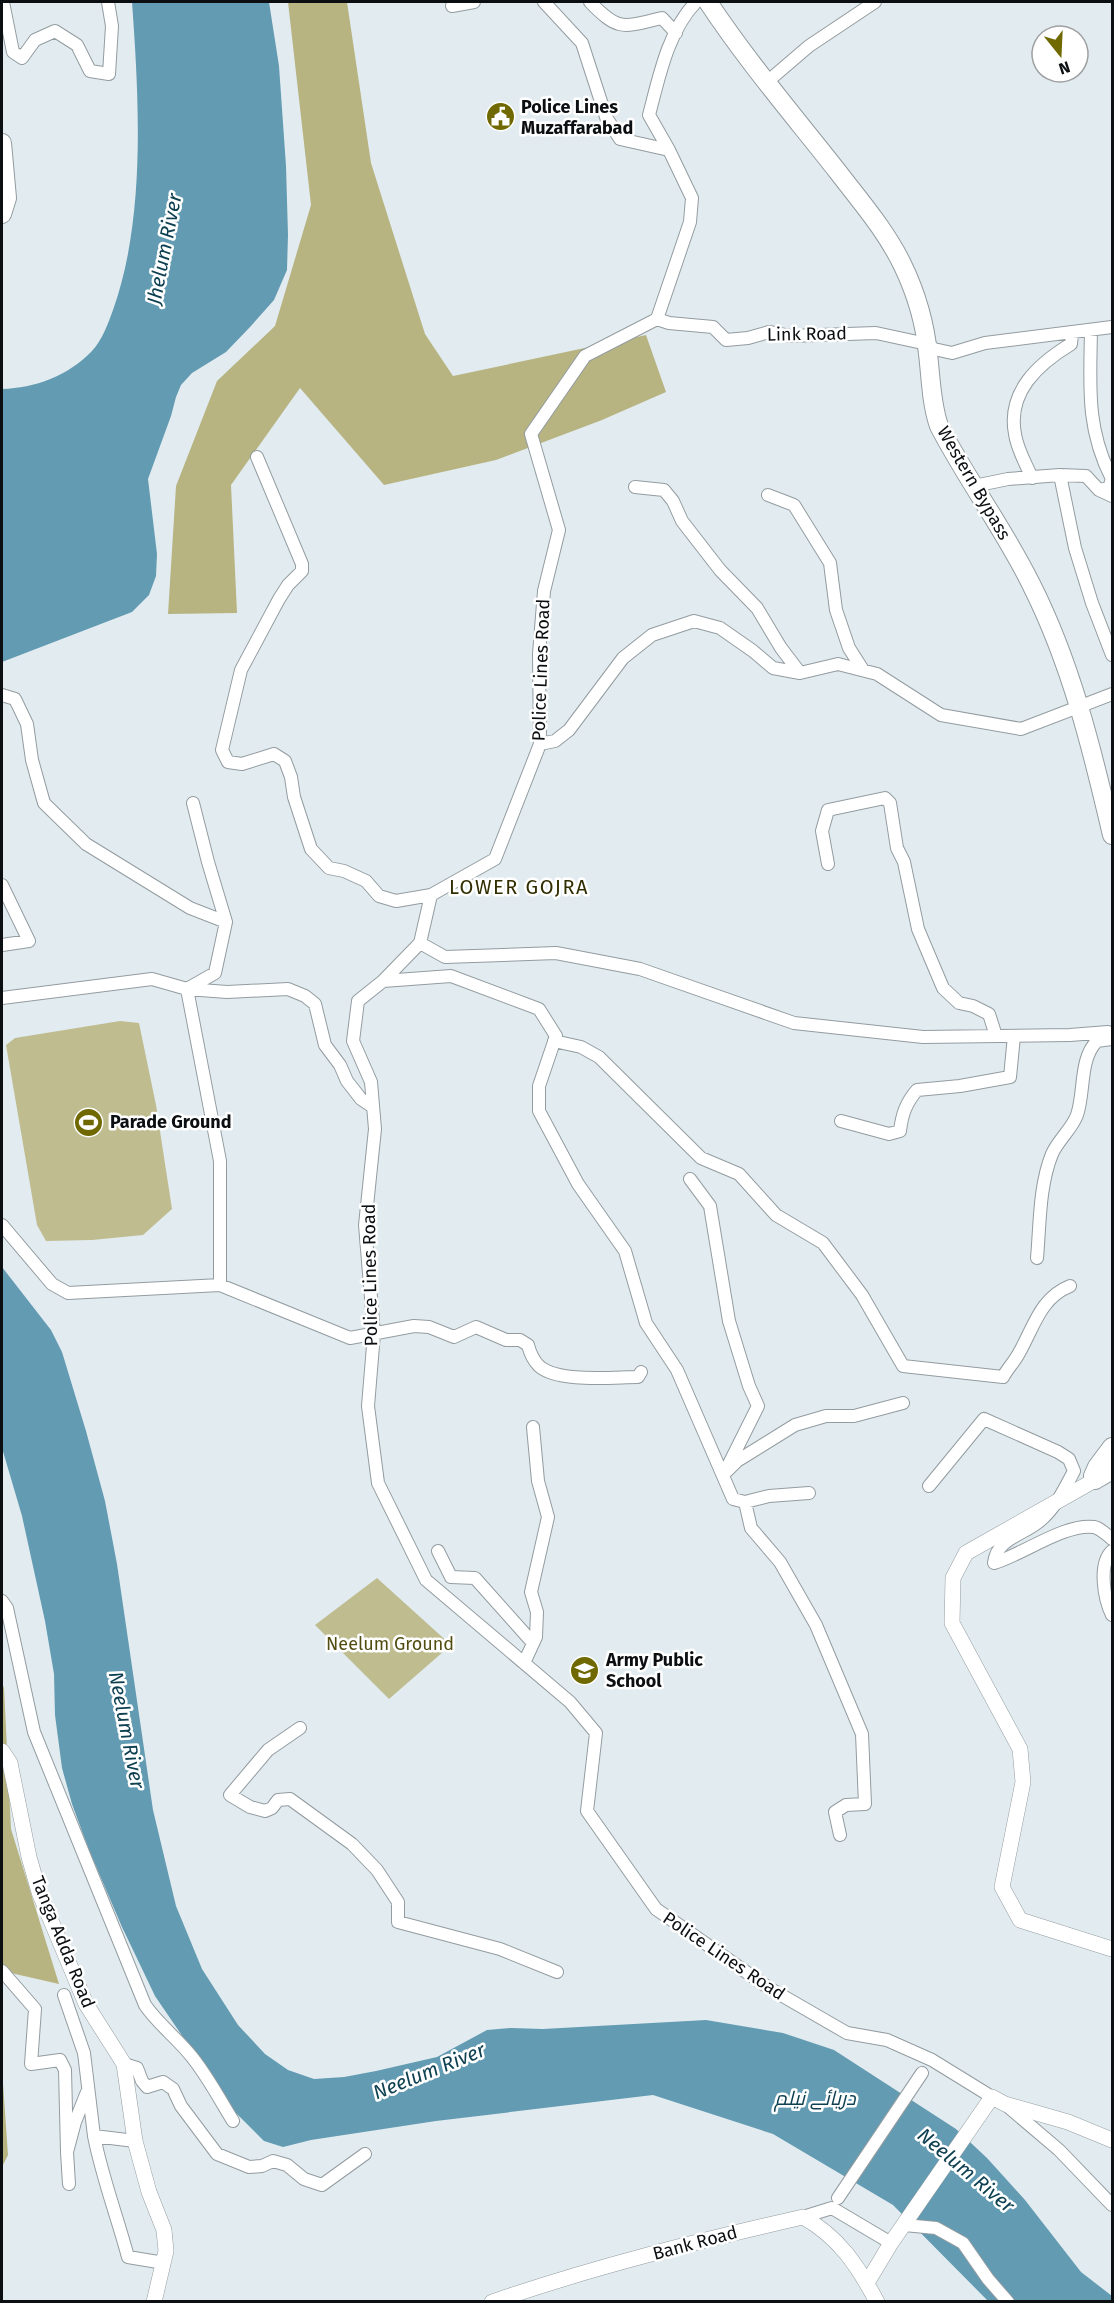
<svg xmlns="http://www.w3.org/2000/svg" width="1114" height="2303" viewBox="0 0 1114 2303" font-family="'Fira Sans',Cairo,sans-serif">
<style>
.green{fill:#bfbc90}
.forest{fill:#b7b482}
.water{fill:#639bb2}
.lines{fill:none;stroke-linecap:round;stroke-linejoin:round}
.minor-casing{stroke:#939ca0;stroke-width:14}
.major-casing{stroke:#939ca0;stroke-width:16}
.highway-casing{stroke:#939ca0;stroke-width:20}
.minor{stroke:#fff;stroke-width:12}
.major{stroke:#fff;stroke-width:15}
.highway{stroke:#fff;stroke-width:18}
.labels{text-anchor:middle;stroke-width:5;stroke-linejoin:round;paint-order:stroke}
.poi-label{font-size:18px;font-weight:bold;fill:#0c0f11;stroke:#fff;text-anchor:start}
.street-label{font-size:18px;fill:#0c0f11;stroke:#fff}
.park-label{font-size:18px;fill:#514d11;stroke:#fff}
.water-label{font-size:20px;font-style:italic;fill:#0e4051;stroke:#fff}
.neighbourhood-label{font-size:20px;letter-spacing:1.5px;fill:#312e02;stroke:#fff}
</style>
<rect width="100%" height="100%" fill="#e2ecf0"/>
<path class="green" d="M120,1021L139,1023L156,1105L172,1209L143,1235L92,1240L46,1241L37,1225L6,1045L15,1038Z
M377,1578L451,1645L389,1699L315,1625Z"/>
<path class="forest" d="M288,2H347L371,163L425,334L453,376L646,335L666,392L602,420L496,460L384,485L300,388L231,485L237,613L168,614L176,486L217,381L275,326L311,205Z
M2,1683L4,1688L11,1829L59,1984L2,1971Z
M2,2069L8,2155L2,2167Z"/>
<path class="water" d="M132,2H269L279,66L286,166L288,235L287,270L274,300L251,326L226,352L192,373L181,385L176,397L171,416L148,479L157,554L156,576L149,595L132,612L2,662V389C35,388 68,376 92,351C102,340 108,324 113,310C146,218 139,99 132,2Z
M2,1267L51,1330L62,1352L86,1431L105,1501L117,1564L153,1810L176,1906L202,1969L238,2025L265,2054L288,2070L314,2079L344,2077L376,2071L437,2057L487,2030L511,2028L543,2029L706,2020L783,2033L834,2050L956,2129L987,2158L1025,2200L1081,2272L1112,2296V2301H988L893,2205L773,2134L653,2095L436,2121L311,2140L283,2147L264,2141L232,2109L155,1996L122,1927L89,1850L72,1804L62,1768L55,1715L54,1674L45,1621L22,1516L2,1448Z"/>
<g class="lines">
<defs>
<path id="minor" d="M3,2L13,52L22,58L35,40L55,31L77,45L90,71L109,74L112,26L108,2
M544,2L582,43L606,117L620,139L669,150L692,198L690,222L657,319L585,356L531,434L559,530L544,591L539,654L540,744L495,859L431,895L420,943L383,981L358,1001L353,1041L371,1082L375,1129L365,1225L374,1334L368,1406L378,1483L426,1580L570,1702L596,1733L587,1811L656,1909L769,1988L847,2033L887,2040L932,2060L992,2097
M590,2C619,32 623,27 662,18L676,33
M452,6L474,2
M767,82L809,46L875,2
M669,150L649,115C659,77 668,31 696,2
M657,319L669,323L713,327L726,340L748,338L769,332L790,336L876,333L927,344L934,349L952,353L985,343L1112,327
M1091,331C1090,386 1086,429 1112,479L1109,488L1099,490
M257,457L302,564V571L288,585L279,599L241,670L222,750L228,762L242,764L274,754L285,761L291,777L294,797L311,849L329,868L344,871L366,881L379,896L396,901L431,895
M1060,475L1086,476L1099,490L1112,496
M1032,478C1026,464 1017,449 1015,434C1007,392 1038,364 1071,344L1072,334
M974,486L1008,479L1060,475L1075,548L1092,603L1112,655
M635,487L664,490L673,501L682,521L720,570L757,608L781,648L800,673
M768,495L794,505L830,563L836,610L849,648L863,670
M2,695L15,699L27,724L32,760L44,803L86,844L190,908L226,922
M540,744L555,741L569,730L623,658L652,635L694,621L720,628L753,651L773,668L800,673L838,664L877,674L941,715L1021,729L1112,694
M828,864L822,831L828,810L885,798L890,803L897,848L904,862L918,929L943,988L959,1003L973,1006L989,1014L996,1036
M2,885L29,941L2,945
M420,943L445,957L556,953L640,969L794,1023L923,1037L1070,1035L1108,1032L1112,1036
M383,981L451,976L539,1009L556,1036L539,1086V1111L578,1184L625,1251L646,1323L677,1370L733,1499L745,1502L769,1496L809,1493
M187,989L227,992L288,989L305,996L315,1004L325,1045L340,1065L347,1081L361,1099L373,1107
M187,989L215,973L226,922L208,862L193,803
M2,998L152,979L187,989L220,1161V1285L350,1338L414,1326L429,1327L454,1337L476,1327L506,1340H520L528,1345C530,1353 533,1360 539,1366C558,1383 613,1377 638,1377L641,1372
M554,1041L581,1047L599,1057L701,1158L739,1174L776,1215L823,1243L862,1295L903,1366L1003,1377C1008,1368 1015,1361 1019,1353C1034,1327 1040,1298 1070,1286
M841,1121L889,1134L900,1131C902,1114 906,1103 917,1090L960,1086L1010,1077L1014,1036
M690,1179L710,1206L729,1321L749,1386L758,1406L723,1476
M2,1225L52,1284L68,1293L220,1285
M1037,1258C1040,1225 1039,1186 1052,1154C1058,1140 1072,1129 1077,1115C1085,1092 1079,1059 1097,1041L1111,1039
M727,1471L737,1461L795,1425L826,1416H854L903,1403
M929,1486L984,1419L1058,1452L1069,1459L1074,1471C1065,1488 1057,1505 1043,1518C1027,1535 997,1536 994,1563C1022,1555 1065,1523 1094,1527C1100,1528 1107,1535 1112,1539
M745,1502L751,1528L780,1562L816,1625L862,1734L865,1804L846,1805L835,1812L840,1835
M438,1551L451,1577L475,1578L533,1643
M1112,1551C1098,1564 1104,1599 1112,1615
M2,1601L7,1608L34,1732L145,2005C158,2024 178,2039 192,2057C208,2077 220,2100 233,2121
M524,1663L536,1637L537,1612L531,1592L548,1517L538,1481L533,1427
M300,1728L268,1750L230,1795L250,1807L265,1811L272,1808L278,1800L290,1799L352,1844L377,1870L398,1902V1922L500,1949L557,1972
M2,1971L35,2009L31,2064L60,2060L65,2070L67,2152
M64,1995L84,2053L94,2136L135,2141
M124,2064L137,2068L142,2081L147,2087L163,2082L173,2089L181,2106L217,2154L249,2167L262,2166L273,2161L287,2165L304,2179L322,2185L365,2154
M1006,2105L1059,2150L1112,2205
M94,2136C102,2177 117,2216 128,2257L164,2263
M69,2184L67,2152L75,2122L87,2092
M838,2198L922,2073
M803,2217L832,2208L891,2243
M904,2225L936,2228L963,2243L988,2279L1008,2302"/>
<path id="major" d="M1095,1480L966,1553L953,1578L952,1623L1020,1749L1023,1782L1002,1887L1020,1920L1112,1949
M2,1751L10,1763L29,1857L39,1892L86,2004L124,2064L135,2141L149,2192L164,2230L166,2251L154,2302
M867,2283L891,2243L992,2097L1005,2104L1068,2122L1112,2140
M492,2302C593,2267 698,2241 803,2217C839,2237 858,2266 877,2302"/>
<path id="highway" d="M708,2C747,61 794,116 838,172C861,202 887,232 903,266C916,293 925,324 928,354C931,378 931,403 939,426C967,480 1004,529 1031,584C1071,663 1092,749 1112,835
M2,143L7,198L2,214
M1112,1447L1097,1467L1093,1476L1095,1480L1112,1470"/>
</defs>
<use href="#minor" class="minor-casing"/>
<use href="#major" class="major-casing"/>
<use href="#highway" class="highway-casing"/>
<use href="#minor" class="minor"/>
<use href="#major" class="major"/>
<use href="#highway" class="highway"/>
</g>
<defs>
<symbol id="civic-disc" viewBox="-11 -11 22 22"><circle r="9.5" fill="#706901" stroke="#fff"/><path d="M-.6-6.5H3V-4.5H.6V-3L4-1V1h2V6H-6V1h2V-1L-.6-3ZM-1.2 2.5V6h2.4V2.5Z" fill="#fff"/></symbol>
<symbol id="stadium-disc" viewBox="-11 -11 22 22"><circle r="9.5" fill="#706901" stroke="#fff"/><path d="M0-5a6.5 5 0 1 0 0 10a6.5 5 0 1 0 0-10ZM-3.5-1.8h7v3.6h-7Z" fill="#fff"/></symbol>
<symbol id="school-disc" viewBox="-11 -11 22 22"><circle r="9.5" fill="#706901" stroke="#fff"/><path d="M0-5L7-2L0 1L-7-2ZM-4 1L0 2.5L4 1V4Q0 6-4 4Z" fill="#fff"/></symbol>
</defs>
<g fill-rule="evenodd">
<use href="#civic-disc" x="484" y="100" width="33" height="33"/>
<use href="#stadium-disc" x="72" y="1106" width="33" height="33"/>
<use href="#school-disc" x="568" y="1654" width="33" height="33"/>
</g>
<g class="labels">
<g class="poi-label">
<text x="521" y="113">Police Lines<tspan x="521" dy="21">Muzaffarabad</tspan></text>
<text x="110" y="1128">Parade Ground</text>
<text x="606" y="1666">Army Public<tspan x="606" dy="21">School</tspan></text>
</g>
<g class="street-label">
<text transform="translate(807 334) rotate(-1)" y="6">Link Road</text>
<text transform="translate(974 483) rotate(60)" y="6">Western Bypass</text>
<text transform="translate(541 670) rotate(-88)" y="6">Police Lines Road</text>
<text transform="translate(370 1275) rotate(-91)" y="6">Police Lines Road</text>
<text transform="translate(63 1942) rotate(68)" y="6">Tanga Adda Road</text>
<text transform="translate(724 1956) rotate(34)" y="6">Police Lines Road</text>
<text transform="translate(695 2243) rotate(-15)" y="6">Bank Road</text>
</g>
<g class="park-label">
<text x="390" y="1650">Neelum Ground</text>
</g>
<g class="water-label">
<text transform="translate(164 249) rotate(-79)" y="7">Jhelum River</text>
<text transform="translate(127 1730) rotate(79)" y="7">Neelum River</text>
<text transform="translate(429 2071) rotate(-22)" y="7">Neelum River</text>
<text x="815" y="2105">دریائے نیلم</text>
<text transform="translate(966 2170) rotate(40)" y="7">Neelum River</text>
</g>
<g class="neighbourhood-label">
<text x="519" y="894">LOWER GOJRA</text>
</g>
</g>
<rect width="1114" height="2303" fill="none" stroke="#0c0f11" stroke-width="6"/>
<g transform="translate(1060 54) rotate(162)"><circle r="28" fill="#ffffff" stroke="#9e9fa0" stroke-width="1.5"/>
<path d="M0-4.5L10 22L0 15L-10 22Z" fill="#706901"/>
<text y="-9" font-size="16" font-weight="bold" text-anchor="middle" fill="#0c0f11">N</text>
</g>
</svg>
